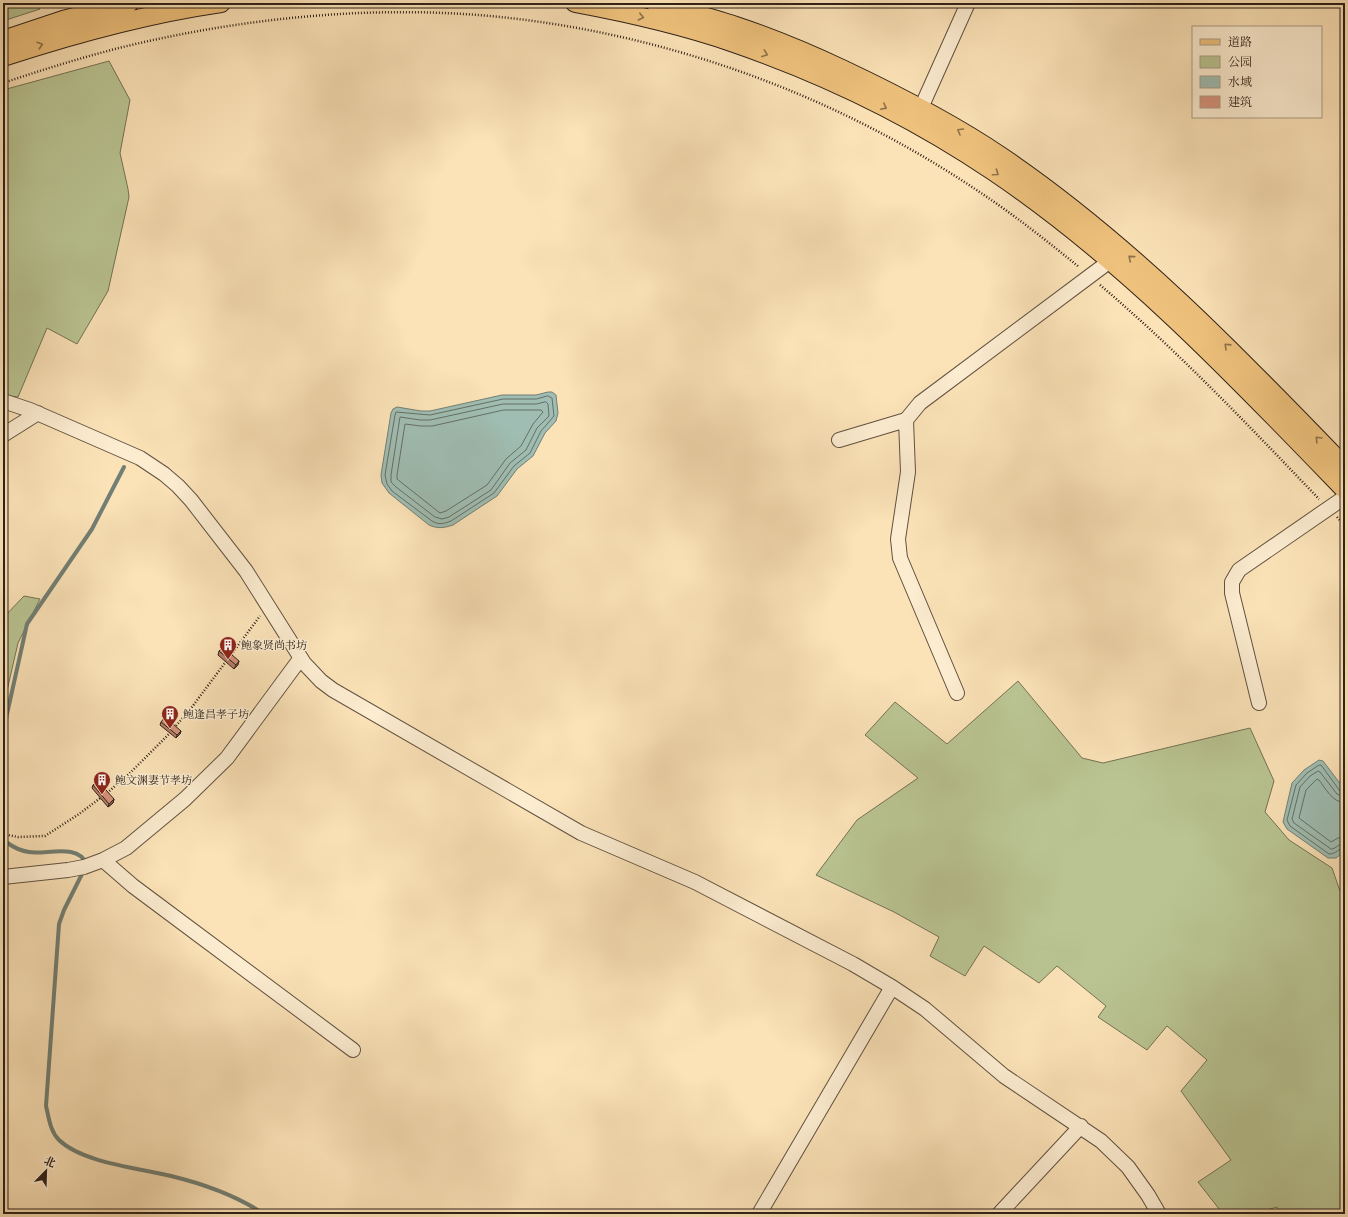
<svg xmlns="http://www.w3.org/2000/svg" width="1348" height="1217" viewBox="0 0 1348 1217" font-family="'Libre Caslon Text','Noto Serif SC',serif">
<style>
.green{fill:#b9c492;stroke:#747255}
.water{fill:#9fbdb2;stroke:#727f74}
.lines{fill:none;stroke-linecap:round;stroke-linejoin:round}
.shore{stroke:#666f65;stroke-width:1}
.stream{stroke:#727f74;stroke-width:4}
.minor-casing{stroke:#615140;stroke-width:16}
.major-casing{stroke:#2e2118;stroke-width:20}
.path{stroke:#2e2118;stroke-width:2.5;stroke-dasharray:1 2;stroke-linecap:butt}
.minor{stroke:#fcecd0;stroke-width:14}
.major{stroke:#eec17c;stroke-width:18}
.wall{fill:#b97e6b;stroke:#2e2118}
.shaded-wall{fill:#966657;stroke:#2e2118}
.building{fill:#d7927c;stroke:#2e2118}
.oneway{stroke:#8e714a}
.labels{text-anchor:middle;stroke-width:3;stroke-linejoin:round;paint-order:stroke}
.poi-label{font-size:11px;fill:#2e2118;stroke:#fcecd0;text-anchor:start}
</style>
<rect width="100%" height="100%" fill="#fbe2b7"/>
<filter id="stains"><feTurbulence type="fractalNoise" baseFrequency=".005" numOctaves="4"/><feColorMatrix values="0 0 0 0 .2 0 0 0 0 .09 0 0 0 0 .02 0 0 0 .5 -.17"/></filter>
<radialGradient id="worn" r=".72"><stop offset=".6" stop-color="#630" stop-opacity="0"/><stop offset="1" stop-color="#630" stop-opacity=".3"/></radialGradient>
<path class="green" d="M3,3H36L40,9L3,21Z
M109,61L130,100L120,153L128,189L129,197L108,291L77,344L47,328L18,397L3,395V90Z
M24,596L40,599L18,643L3,708V618Z
M1018,681L1082,758L1103,763L1250,728L1274,781L1265,812L1289,840L1332,868L1340,891L1345,894V1214H1281L1277,1207L1253,1214H1223L1198,1182L1231,1160L1181,1091L1207,1060L1167,1026L1147,1050L1098,1017L1106,1006L1057,966L1039,983L984,946L965,976L930,956L939,937L894,912L816,875L857,820L918,778L865,735L895,702L947,744Z"/>
<path class="water" d="M548,392H552L556,395L558,413L556,421L545,433L533,456L517,469L497,496L453,525C444,528 438,529 429,525L389,493L382,483L381,475L391,413L393,409L397,407L421,411H430L502,395H536Z
M1319,760L1323,761L1345,790V851L1336,858H1328L1287,829L1283,822L1292,783L1304,770Z"/>
<g class="lines">
<path class="shore" d="M548,396L552,398L554,416L541,431L530,453L514,466L494,493L451,521C443,524 439,525 432,521L392,491L387,484L385,475L395,415L396,412L430,415L503,399H536Z
M546,402L548,404L549,416L537,428L526,450L510,463L491,490L449,517L442,519L435,517L396,487L391,482V475L400,417L420,420H430L503,404H536Z
M504,410H541L543,412L533,424L521,446L506,459L487,485L446,511L440,513L397,479V475L405,424L421,426H432Z
M1345,792L1340,791L1321,765H1319L1307,773L1296,785L1287,820L1290,826L1329,854C1337,854 1338,848 1345,848
M1345,797L1337,794L1320,772L1318,771L1310,776L1300,787L1292,819L1294,823L1331,849C1336,849 1339,843 1345,843
M1345,803C1332,802 1326,789 1319,780L1317,779L1306,790L1299,818L1331,842L1338,838L1345,837"/>
<path class="stream" d="M3,732L27,624L92,529L124,467
M3,833L6,842C13,847 20,851 29,852C45,855 79,843 86,864
M84,870L64,910L59,924L46,1106C49,1118 50,1131 59,1140C83,1163 139,1168 171,1176C204,1184 237,1196 264,1214"/>
<defs>
<path id="minor" d="M921,108L968,3
M3,401L30,410L140,458L164,474L178,486L191,500L246,571L304,663L321,681L333,690L581,833L695,882L853,964L892,987L925,1009L1004,1076L1101,1141L1128,1167L1148,1195L1159,1214
M906,420L908,472L898,539L900,558L957,693
M3,435L38,413
M839,440L906,420L920,403L1110,261
M1259,703L1232,593V582L1239,570L1345,497
M103,860L133,886L353,1050
M3,877L68,870L84,867L103,860L126,848L185,799L227,758L300,659
M759,1214L892,987
M999,1214L1081,1126"/>
<path id="major" d="M575,3C629,13 682,25 734,43C824,74 913,117 993,171C1125,260 1235,376 1345,490
M655,3C682,10 709,17 736,26C772,38 808,53 842,69C897,95 952,123 1002,157C1130,244 1238,356 1345,467
M3,40L63,20L129,3
M3,57C76,33 145,14 221,3"/>
</defs>
<use href="#minor" class="minor-casing"/>
<use href="#major" class="major-casing"/>
<path class="path" d="M3,83C54,66 105,50 158,39C266,16 380,6 490,16C663,32 834,94 978,191C1013,214 1047,241 1079,267
M1100,285C1178,351 1248,425 1319,499
M1337,517L1345,526
M174,728L189,711L260,616
M107,793L129,774L171,732
M3,834L18,837L45,836L79,814L103,796"/>
<use href="#minor" class="minor"/>
<use href="#major" class="major"/>
</g>
<path class="wall" d="M219,651L238,665L234,669L218,655Z
M161,722L181,731L180,734L176,738L160,725Z
M93,785L114,799L113,803L108,807L92,788Z"/>
<path class="shaded-wall" d="M239,661L238,665L234,669L236,665Z
M181,731L180,734L176,738L177,735Z
M114,799L113,803L108,807L109,804Z"/>
<path class="building" d="M223,647L239,661L236,665L219,651Z
M165,717L181,731L177,735L161,722Z
M98,781L114,799L109,804L93,785Z"/>
<defs><path id="oneway-chevron" d="M-2-3.5L2.5 0L-2 3.5" fill="none" stroke-width="1.6" stroke-linecap="round" stroke-linejoin="round"/></defs>
<g class="oneway">
<use href="#oneway-chevron" transform="translate(641 17) rotate(13)"/>
<use href="#oneway-chevron" transform="translate(40 45) rotate(-18)"/>
<use href="#oneway-chevron" transform="translate(765 54) rotate(20)"/>
<use href="#oneway-chevron" transform="translate(884 107) rotate(27)"/>
<use href="#oneway-chevron" transform="translate(960 131) rotate(-150)"/>
<use href="#oneway-chevron" transform="translate(996 173) rotate(35)"/>
<use href="#oneway-chevron" transform="translate(1131 258) rotate(-140)"/>
<use href="#oneway-chevron" transform="translate(1227 346) rotate(-136)"/>
<use href="#oneway-chevron" transform="translate(1318 439) rotate(-134)"/>
</g>
<defs>
<symbol id="building-pin" viewBox="-11 -11 22 30"><path d="M0 17L-7.5 6A9.5 9.5 0 1 1 7.5 6Z" fill="#8f2418" stroke="#fcecd0"/><path d="M-4-6H4V6H1V3H-1V6H-4ZM-2.5-4.3h1.7v1.8h-1.7ZM.8-4.3h1.7v1.8H.8ZM-2.5-1h1.7V.8h-1.7ZM.8-1h1.7V.8H.8Z" fill="#fff"/></symbol>
</defs>
<g fill-rule="evenodd">
<use href="#building-pin" x="218" y="635" width="20" height="27"/>
<use href="#building-pin" x="160" y="704" width="20" height="27"/>
<use href="#building-pin" x="92" y="770" width="20" height="27"/>
</g>
<g class="labels">
<g class="poi-label">
<text x="241" y="649">鲍象贤尚书坊</text>
<text x="183" y="718">鲍逢昌孝子坊</text>
<text x="115" y="784">鲍文渊妻节孝坊</text>
</g>
</g>
<rect width="1348" height="1217" fill="none" stroke="#fbe2b7" stroke-width="16"/>
<rect x="4" y="4" width="1340" height="1209" fill="none" stroke="#2e2118" stroke-width="2"/>
<rect x="8" y="8" width="1332" height="1201" fill="none" stroke="#2e2118"/>
<rect x="1192" y="26" width="130" height="92" fill="#fcecd0" stroke="#aa9b86"/>
<rect x="1200" y="39" width="20" height="6" fill="#eec17c" stroke="#aa9b86"/>
<text x="1228" y="46" font-size="12" fill="#2e2118">道路</text>
<rect x="1200" y="56" width="20" height="12" fill="#b9c492" stroke="#aa9b86"/>
<text x="1228" y="66" font-size="12" fill="#2e2118">公园</text>
<rect x="1200" y="76" width="20" height="12" fill="#9fbdb2" stroke="#aa9b86"/>
<text x="1228" y="86" font-size="12" fill="#2e2118">水域</text>
<rect x="1200" y="96" width="20" height="12" fill="#d7927c" stroke="#aa9b86"/>
<text x="1228" y="106" font-size="12" fill="#2e2118">建筑</text>
<g transform="translate(46 1171) rotate(23)" stroke="#fcecd0" stroke-width="3" paint-order="stroke">
<path d="M0-3L7 15L0 10L-7 15Z" fill="#2e2118"/>
<text y="-6" font-size="11" font-weight="bold" text-anchor="middle" fill="#2e2118">北</text>
</g>
<rect width="100%" height="100%" filter="url(#stains)"/>
<rect width="100%" height="100%" fill="url(#worn)"/>
</svg>
